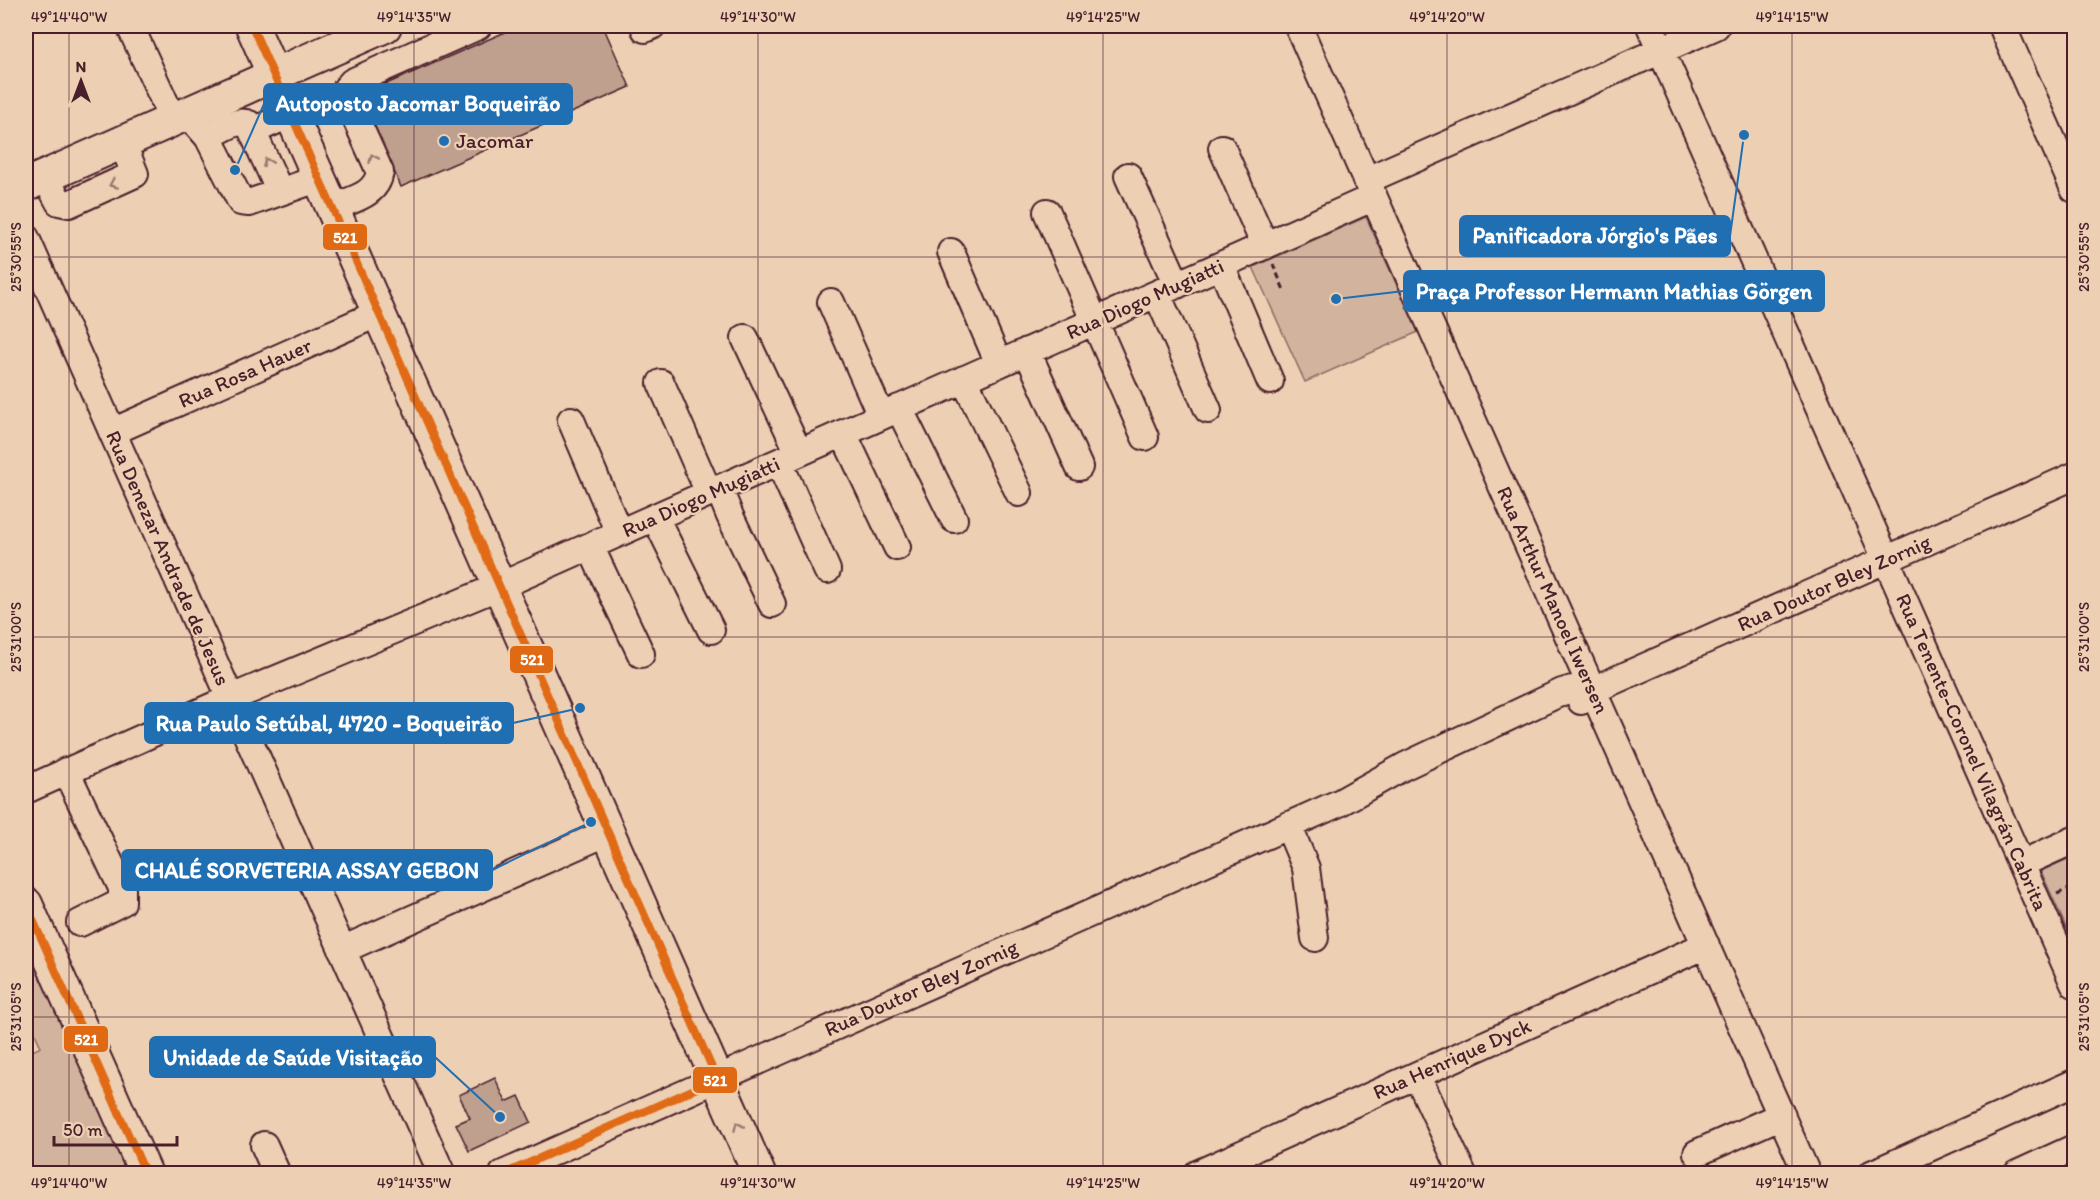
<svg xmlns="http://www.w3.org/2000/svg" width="2100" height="1199" viewBox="0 0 2100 1199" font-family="Itim,sans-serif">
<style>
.green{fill:#d2b49e;stroke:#8e6a64;stroke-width:1.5}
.building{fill:#bf9f8e;stroke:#4a1f2b;stroke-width:1.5}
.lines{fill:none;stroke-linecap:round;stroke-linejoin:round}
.minor-casing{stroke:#4a1f2b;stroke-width:30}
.major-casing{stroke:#4a1f2b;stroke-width:36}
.path{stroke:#4a1f2b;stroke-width:3;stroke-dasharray:6 4.5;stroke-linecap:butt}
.minor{stroke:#edd0b4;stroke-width:26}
.major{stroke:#edd0b4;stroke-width:32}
.bus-1-casing{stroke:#edd0b4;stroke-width:12}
.bus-1{stroke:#e06a13;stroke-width:8}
.oneway{stroke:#9c7870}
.ticks{fill:none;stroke:#4a1f2b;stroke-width:1.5;stroke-opacity:0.45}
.poi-dot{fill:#1f6fb2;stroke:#edd0b4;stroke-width:2}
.labels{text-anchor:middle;stroke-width:4.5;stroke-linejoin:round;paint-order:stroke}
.poi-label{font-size:21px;fill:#4a1f2b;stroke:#edd0b4;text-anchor:start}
.street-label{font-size:21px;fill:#4a1f2b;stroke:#edd0b4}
.leader{fill:none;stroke:#1f6fb2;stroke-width:2}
.callout-dot{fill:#1f6fb2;stroke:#edd0b4;stroke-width:2}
.callout{fill:#1f6fb2;stroke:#1f6fb2;stroke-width:2}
.callout-label{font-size:22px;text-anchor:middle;font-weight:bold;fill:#fff}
.line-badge{stroke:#edd0b4;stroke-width:2}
.badge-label{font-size:16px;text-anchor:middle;font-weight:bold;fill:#fff}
.neatline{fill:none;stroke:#4a1f2b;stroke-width:2}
.ticks-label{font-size:15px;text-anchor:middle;fill:#4a1f2b}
</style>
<rect width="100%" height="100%" fill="#edd0b4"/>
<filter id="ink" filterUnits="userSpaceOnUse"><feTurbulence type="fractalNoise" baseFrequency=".0167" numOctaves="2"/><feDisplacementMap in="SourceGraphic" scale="12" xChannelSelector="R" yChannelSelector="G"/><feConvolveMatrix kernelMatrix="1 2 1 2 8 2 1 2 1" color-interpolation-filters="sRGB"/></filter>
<g filter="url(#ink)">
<path class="green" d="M1366,217L1418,332L1305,382L1253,267Z
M2074,856V945L2041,871Z
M26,898L155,1173H26V1054L41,1047L26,1014Z"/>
<path class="building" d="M519,26H603L630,87L401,187L361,95Z
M495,1078L506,1102L519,1096L531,1122L469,1151L456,1124L470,1118L459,1095Z"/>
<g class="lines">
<defs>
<path id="minor" d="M130,26L173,120
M1298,26L1807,1174
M1650,26L2074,984
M2002,26L2074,189
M645,29L652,26
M187,113L208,137C219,131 237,118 249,124L280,192L320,178
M253,131L291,114
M208,137L241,202L249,203L280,192
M1222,148L1265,246
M45,176L59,202L69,204L135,174L122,142
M1128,176L1177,285
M1367,180L1716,26
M332,208C352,199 376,196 380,172L346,97V89L352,82L478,26
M1047,212L1145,437
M26,238L442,1174
M951,252L999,364
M1221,265L1270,381
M1157,294L1208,410
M831,302L881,416
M745,338L799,453
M1027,351L1079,467
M964,379L1019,493
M661,383L709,493
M899,408L954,519
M571,420L619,533
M112,432L379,313
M843,433L897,547
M779,462L827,570
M719,489L730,516L772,604
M655,517L711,630
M590,546L641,654
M1581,701L1593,690L2074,476
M66,771L122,888V902L80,923
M26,790L231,698L500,586L1374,197
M1288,825L1306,868L1315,938
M2021,864L2074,840
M342,950L608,832
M1417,1075L1463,1174
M264,1145L277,1174
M1697,1153L1782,1115
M503,1174L1339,803L1405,766L1562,692L1572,689L1593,690
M1197,1174L1706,945
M1871,1174L2074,1083
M2017,1174L2074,1148"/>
<path id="major" d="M252,26L759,1174
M26,185L385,26
M26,904L146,1174"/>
</defs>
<use href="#minor" class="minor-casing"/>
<use href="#major" class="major-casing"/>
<path class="path" d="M1273,264L1284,290
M2057,894L2074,887"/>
<use href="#minor" class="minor"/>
<use href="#major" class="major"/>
<defs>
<path id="bus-1" d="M252,26L717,1079L504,1174
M26,904L146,1174"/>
</defs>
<use href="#bus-1" class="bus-1-casing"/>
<use href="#bus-1" class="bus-1"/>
</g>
<defs><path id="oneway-chevron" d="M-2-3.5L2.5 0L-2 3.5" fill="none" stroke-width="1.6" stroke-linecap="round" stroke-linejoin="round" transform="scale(1.5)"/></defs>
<g class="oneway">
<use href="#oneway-chevron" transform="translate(373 158) rotate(-114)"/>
<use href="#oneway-chevron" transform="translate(267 162) rotate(-113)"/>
<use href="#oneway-chevron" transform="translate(113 184) rotate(156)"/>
<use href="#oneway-chevron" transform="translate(738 1126) rotate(-114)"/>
</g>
</g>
<path class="ticks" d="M69,26V1174M414,26V1174M758,26V1174M1103,26V1174M1447,26V1174M1792,26V1174M26,257H2074M26,637H2074M26,1017H2074"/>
<circle class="poi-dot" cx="444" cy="141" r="6"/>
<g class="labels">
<g class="poi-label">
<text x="456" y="148">Jacomar</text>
</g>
<g class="street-label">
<text transform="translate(1145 299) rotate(-24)" y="7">Rua Diogo Mugiatti</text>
<text transform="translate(245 373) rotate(-24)" y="7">Rua Rosa Hauer</text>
<text transform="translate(701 497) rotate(-24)" y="7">Rua Diogo Mugiatti</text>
<text transform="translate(168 558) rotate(66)" y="7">Rua Denezar Andrade de Jesus</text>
<text transform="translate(1834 583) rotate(-24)" y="7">Rua Doutor Bley Zornig</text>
<text transform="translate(1553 600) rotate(66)" y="7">Rua Arthur Manoel Iwersen</text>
<text transform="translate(1972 752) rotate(66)" y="7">Rua Tenente-Coronel Vilagrán Cabrita</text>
<text transform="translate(921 988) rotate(-24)" y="7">Rua Doutor Bley Zornig</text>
<text transform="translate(1452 1059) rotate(-24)" y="7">Rua Henrique Dyck</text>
</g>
</g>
<path class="leader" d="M235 170L264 104M1744 135L1730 236M1336 299L1404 291M580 708L513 723M591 822L492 870M500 1117L435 1057"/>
<g class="callout-dot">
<circle cx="235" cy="170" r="6"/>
<circle cx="1744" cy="135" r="6"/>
<circle cx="1336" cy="299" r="6"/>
<circle cx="580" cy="708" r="6"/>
<circle cx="591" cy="822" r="6"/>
<circle cx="500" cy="1117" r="6"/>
</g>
<g class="callout">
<rect x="264" y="84" width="308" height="40" rx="6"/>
<rect x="1460" y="216" width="270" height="40" rx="6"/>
<rect x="1404" y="271" width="420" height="40" rx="6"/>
<rect x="145" y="703" width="368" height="40" rx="6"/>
<rect x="122" y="850" width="370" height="40" rx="6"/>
<rect x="150" y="1037" width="285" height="40" rx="6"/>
</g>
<g class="callout-label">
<text x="418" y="111">Autoposto Jacomar Boqueirão</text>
<text x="1595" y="243">Panificadora Jórgio's Pães</text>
<text x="1614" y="299">Praça Professor Hermann Mathias Görgen</text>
<text x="329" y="731">Rua Paulo Setúbal, 4720 - Boqueirão</text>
<text x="307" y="878">CHALÉ SORVETERIA ASSAY GEBON</text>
<text x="293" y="1065">Unidade de Saúde Visitação</text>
</g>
<g class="line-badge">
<rect x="322" y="223" width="46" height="28" rx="6" fill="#e06a13"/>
<rect x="509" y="645" width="45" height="29" rx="6" fill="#e06a13"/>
<rect x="63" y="1025" width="46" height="28" rx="6" fill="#e06a13"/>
<rect x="692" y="1066" width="46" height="28" rx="6" fill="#e06a13"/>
</g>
<g class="badge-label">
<text x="345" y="243">521</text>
<text x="532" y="665">521</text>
<text x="86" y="1045">521</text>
<text x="715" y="1086">521</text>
</g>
<rect width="2100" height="1199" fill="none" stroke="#edd0b4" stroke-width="66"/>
<g transform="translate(81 81)" stroke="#edd0b4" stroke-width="4.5" paint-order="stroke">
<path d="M0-4.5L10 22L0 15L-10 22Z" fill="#4a1f2b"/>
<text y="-9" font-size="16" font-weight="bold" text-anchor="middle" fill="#4a1f2b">N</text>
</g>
<path d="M54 1136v9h123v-9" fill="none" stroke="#4a1f2b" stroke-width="3"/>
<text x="63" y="1136" font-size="18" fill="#4a1f2b" stroke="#edd0b4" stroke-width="4.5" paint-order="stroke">50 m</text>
<rect x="33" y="33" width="2034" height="1133" class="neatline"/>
<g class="ticks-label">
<text x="69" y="22">49°14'40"W</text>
<text x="414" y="22">49°14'35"W</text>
<text x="758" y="22">49°14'30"W</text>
<text x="1103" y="22">49°14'25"W</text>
<text x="1447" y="22">49°14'20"W</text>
<text x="1792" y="22">49°14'15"W</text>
<text transform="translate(16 257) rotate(-90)" y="5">25°30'55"S</text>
<text transform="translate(2084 257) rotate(-90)" y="5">25°30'55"S</text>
<text transform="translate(16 637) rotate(-90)" y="5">25°31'00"S</text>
<text transform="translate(2084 637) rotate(-90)" y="5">25°31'00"S</text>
<text transform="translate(16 1017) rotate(-90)" y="5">25°31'05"S</text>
<text transform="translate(2084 1017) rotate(-90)" y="5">25°31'05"S</text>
<text x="69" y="1188">49°14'40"W</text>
<text x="414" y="1188">49°14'35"W</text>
<text x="758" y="1188">49°14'30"W</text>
<text x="1103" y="1188">49°14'25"W</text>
<text x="1447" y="1188">49°14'20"W</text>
<text x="1792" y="1188">49°14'15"W</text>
</g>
</svg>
